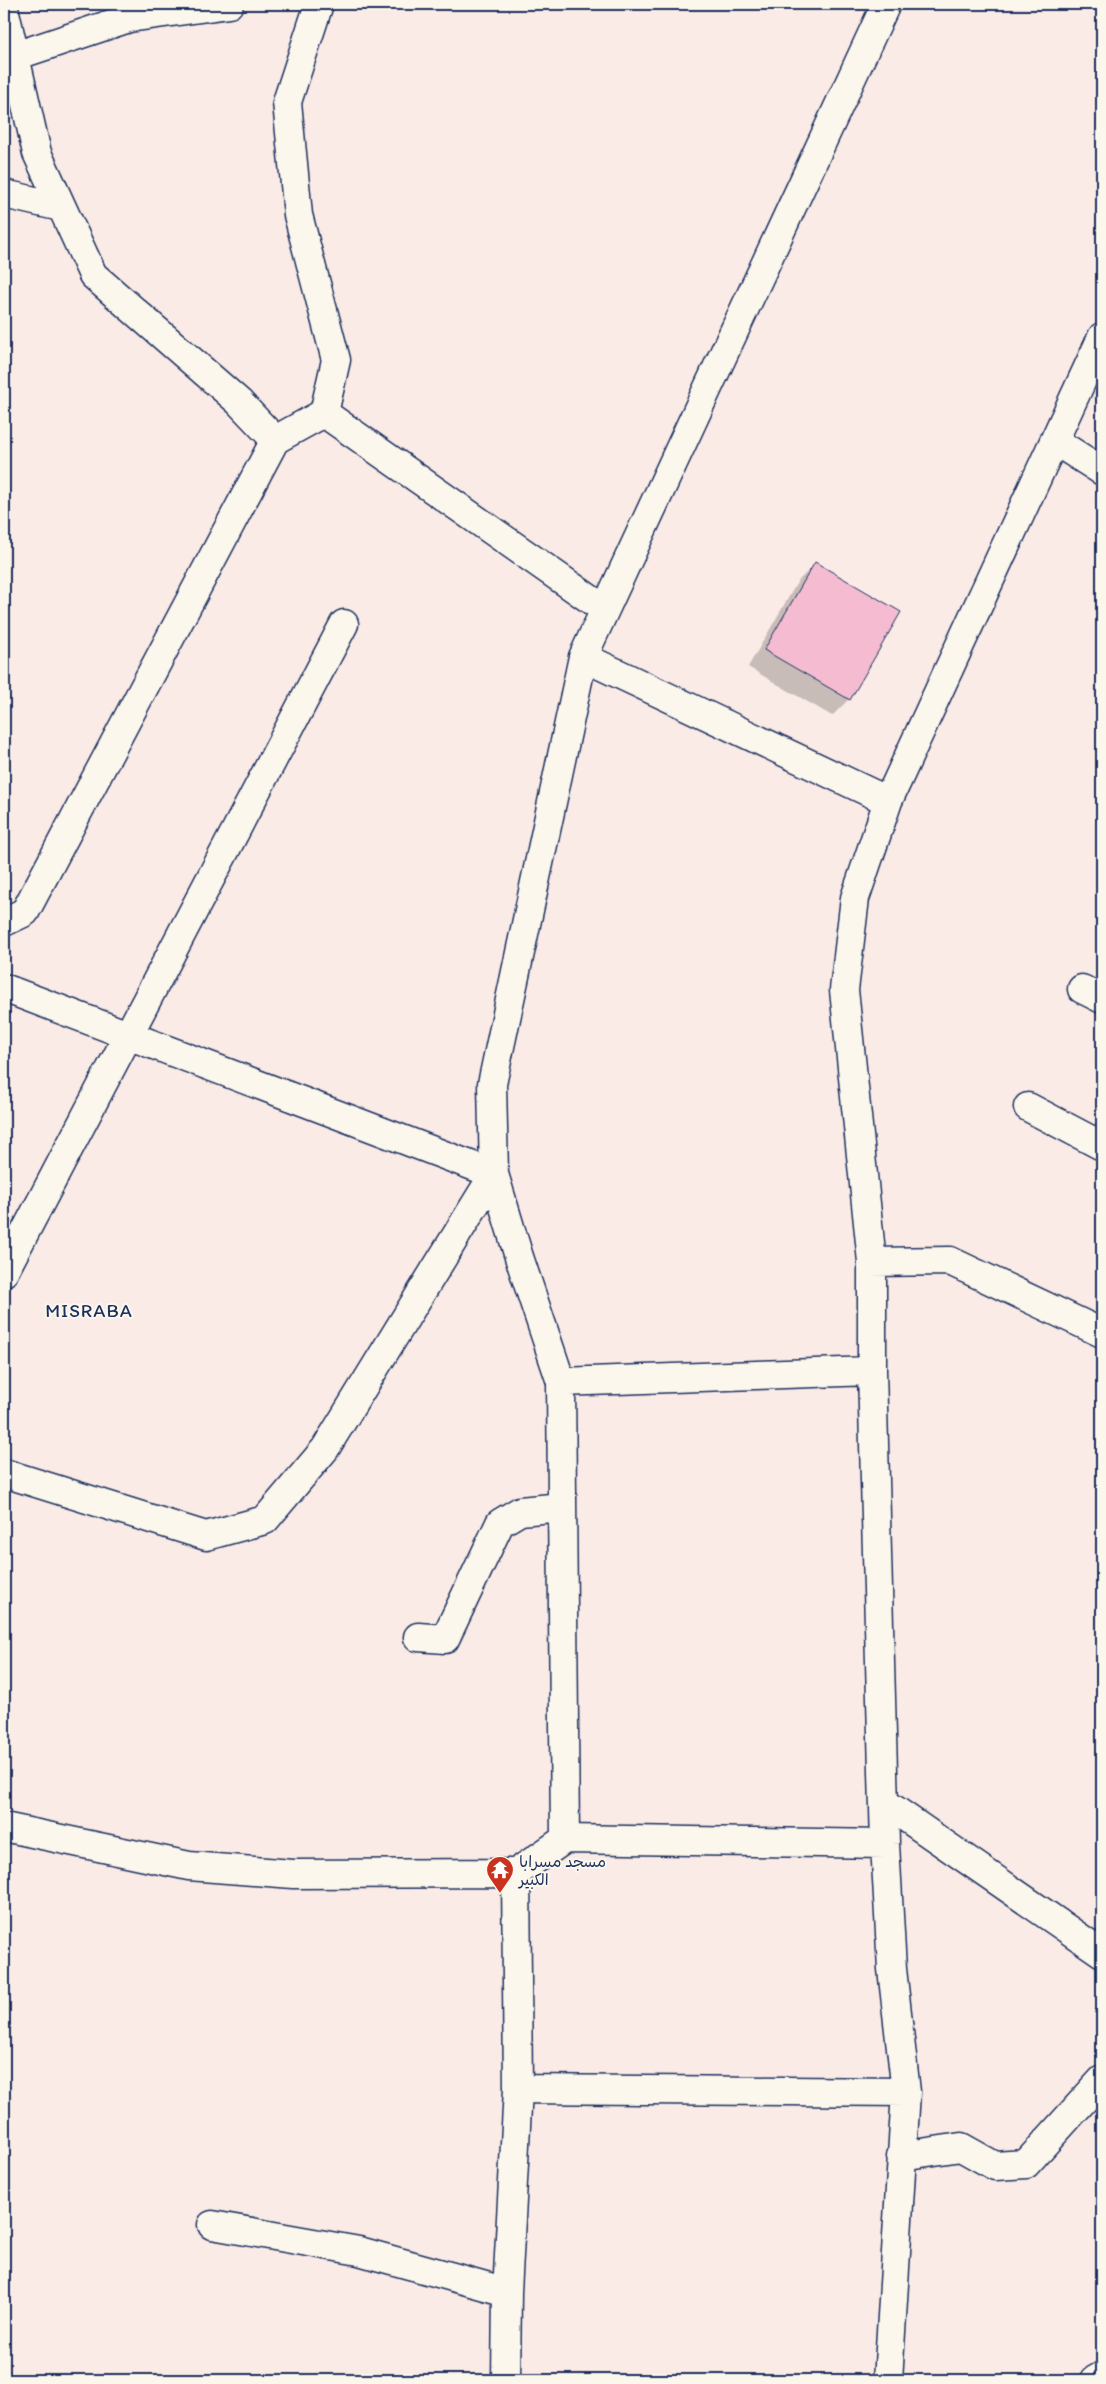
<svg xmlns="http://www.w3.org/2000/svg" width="1106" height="2384" viewBox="0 0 1106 2384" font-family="Itim,'Playpen Sans Arabic',sans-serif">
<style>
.shadow{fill:#0003}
.building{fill:#f5bcd1;stroke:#1b2f5e}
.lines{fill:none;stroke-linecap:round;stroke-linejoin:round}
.minor-casing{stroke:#1b2f5e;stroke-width:31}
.major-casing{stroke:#1b2f5e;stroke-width:31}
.minor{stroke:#fbf7ec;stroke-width:28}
.major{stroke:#fbf7ec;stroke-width:28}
.labels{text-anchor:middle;stroke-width:4;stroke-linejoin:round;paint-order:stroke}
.poi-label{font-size:16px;fill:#1b2f5e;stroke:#fbf7ec;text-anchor:start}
.quarter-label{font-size:19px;letter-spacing:1px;fill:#1b2f5e;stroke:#fbf7ec}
</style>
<rect width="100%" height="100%" fill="#faebe7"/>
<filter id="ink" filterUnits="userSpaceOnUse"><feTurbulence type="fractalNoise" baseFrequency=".02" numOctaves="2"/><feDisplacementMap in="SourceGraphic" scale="10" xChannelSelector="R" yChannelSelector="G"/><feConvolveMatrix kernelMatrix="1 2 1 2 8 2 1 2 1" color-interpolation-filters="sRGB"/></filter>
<g filter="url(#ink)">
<path class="shadow" d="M815,564L849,699L832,716L748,667L798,581Z"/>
<path class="building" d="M815,562L901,612L850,700L764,650Z"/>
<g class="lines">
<defs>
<path id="minor" d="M4,8L37,153L93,275L239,402L275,440
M15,56L129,18L229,4
M4,194L61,207
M324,413L604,609
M1055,441L1102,471
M583,657L888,801
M4,922L25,912L275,440L324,413L336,360L298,215L287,102L319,4
M4,988L494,1174L325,1449L265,1520L206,1536L4,1473
M1082,989L1102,999
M1028,1107L1102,1146
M872,1262L950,1261L1102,1333
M4,1272L344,624
M561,1382L872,1371
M418,1637L445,1639L500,1523L520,1511L562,1507
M885,1803L1102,1953
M4,1827L189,1866L293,1874L516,1873
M565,1839L885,1844
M518,2089L906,2092
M901,2156L961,2147L995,2166L1026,2164L1102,2080
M212,2225L359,2251L507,2292
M506,2380L507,2292L518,2089L516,1873L565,1839L561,1382L519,1257L494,1174L492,1084L583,657L886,4
M888,2380L906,2092L892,1969L885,1844L872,1371V1262L844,990L855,898L888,801L1102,337"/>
<path id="major" d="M1095,2380L1102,2376"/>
</defs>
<use href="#minor" class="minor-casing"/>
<use href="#major" class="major-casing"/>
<use href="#minor" class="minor"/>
<use href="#major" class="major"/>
</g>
</g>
<defs>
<symbol id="temple-pin" viewBox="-11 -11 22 30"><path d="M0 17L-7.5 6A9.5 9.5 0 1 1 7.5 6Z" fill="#c8321e" stroke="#fbf7ec"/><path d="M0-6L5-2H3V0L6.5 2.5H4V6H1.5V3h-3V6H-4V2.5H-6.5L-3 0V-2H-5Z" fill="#fff"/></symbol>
</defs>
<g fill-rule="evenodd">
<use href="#temple-pin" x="484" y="1854" width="32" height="43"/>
</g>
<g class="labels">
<g class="poi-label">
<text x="519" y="1867">مسجد مسرابا<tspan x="519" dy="18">الكبير</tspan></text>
</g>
<g class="quarter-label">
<text x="89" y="1317">MISRABA</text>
</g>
</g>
<rect width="1106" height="2384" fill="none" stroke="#fbf7ec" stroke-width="20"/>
<rect x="10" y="10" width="1086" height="2364" fill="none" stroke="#1b2f5e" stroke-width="2" filter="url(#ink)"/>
</svg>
